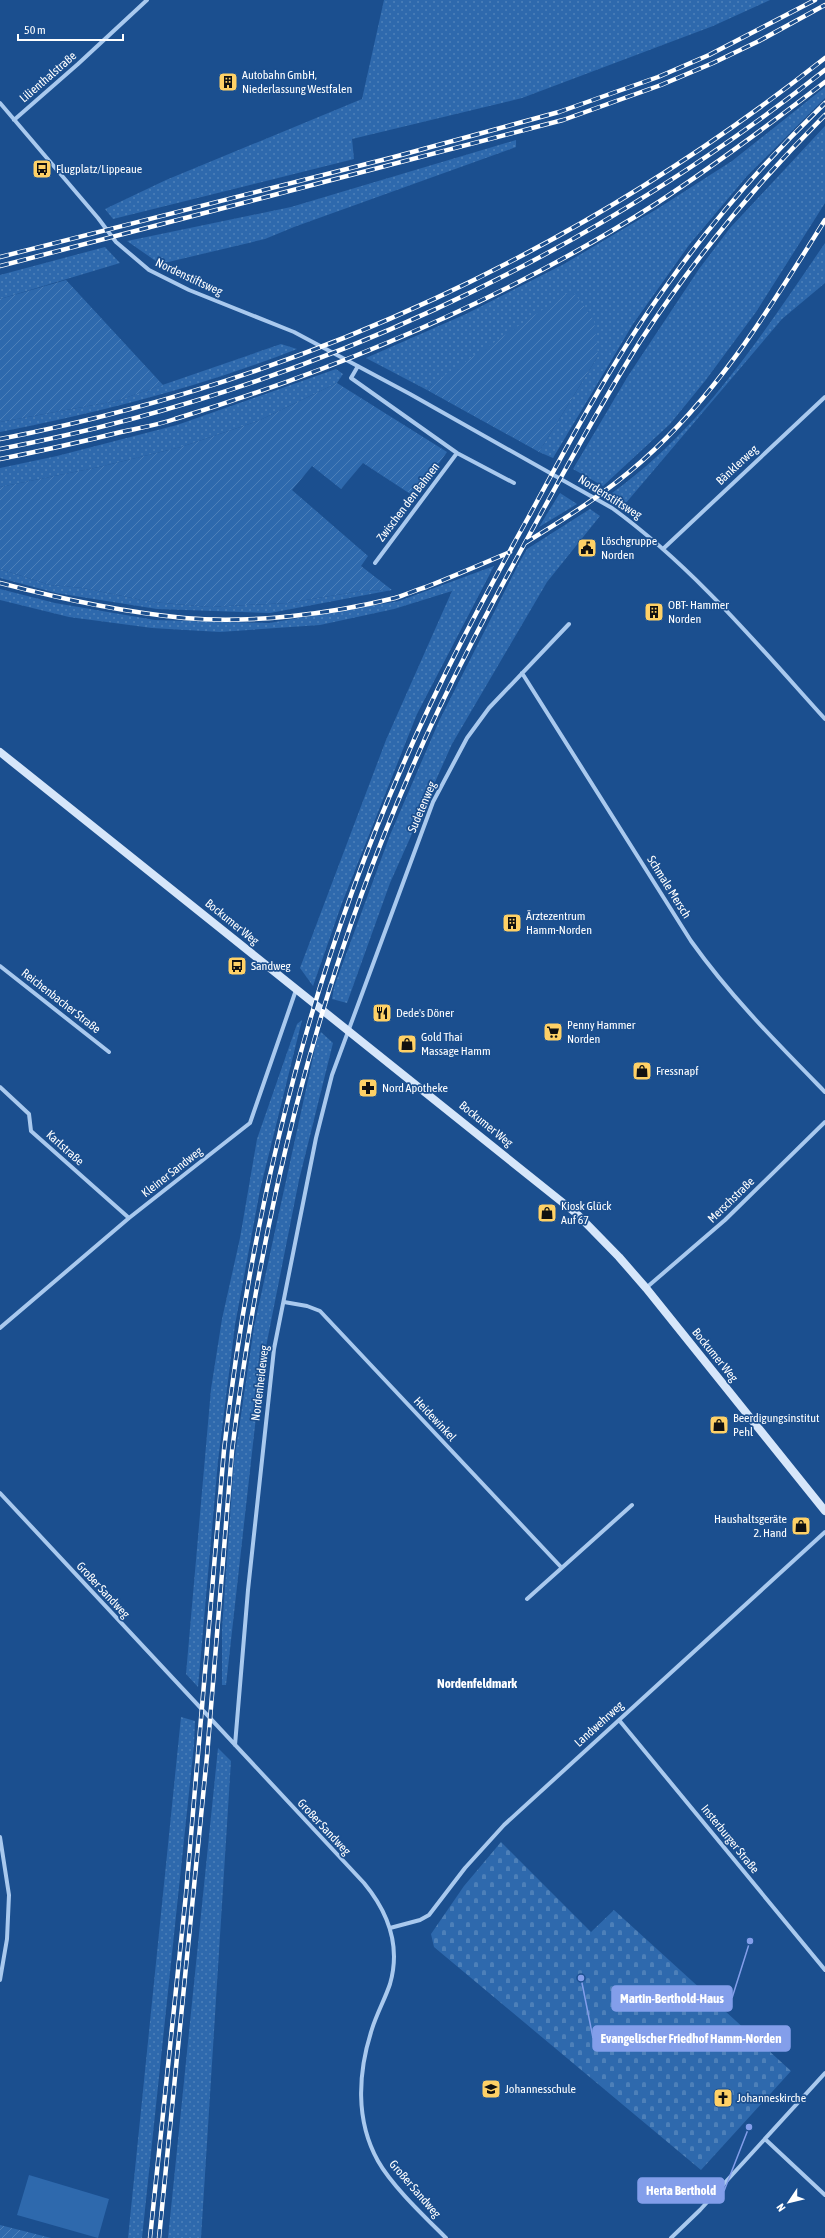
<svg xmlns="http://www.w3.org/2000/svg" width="825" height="2238" viewBox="0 0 825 2238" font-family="'Asap Condensed',sans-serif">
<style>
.grass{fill:url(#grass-dots)}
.cemetery{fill:url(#cemetery-stones)}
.park{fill:#2e69ad}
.garden{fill:url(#garden-furrows)}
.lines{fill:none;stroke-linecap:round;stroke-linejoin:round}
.minor{stroke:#a9c9ee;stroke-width:4}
.secondary{stroke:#d6e6fa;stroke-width:8}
.rail-casing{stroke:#fff;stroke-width:4.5}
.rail{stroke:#1b4f8f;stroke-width:3;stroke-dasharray:9;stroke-linecap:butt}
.labels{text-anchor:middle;stroke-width:3.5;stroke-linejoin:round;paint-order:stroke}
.poi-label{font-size:12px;fill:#fff;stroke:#1b4f8f;text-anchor:start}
.street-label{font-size:12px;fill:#fff;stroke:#1b4f8f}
.neighbourhood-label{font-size:13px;font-weight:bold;fill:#fff;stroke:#1b4f8f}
.leader{fill:none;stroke:#839eea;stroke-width:1.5}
.callout-dot{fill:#839eea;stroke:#1b4f8f;stroke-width:1.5}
.callout{fill:#839eea;stroke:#839eea;stroke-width:1.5}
.callout-label{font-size:13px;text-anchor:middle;font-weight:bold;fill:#fff}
</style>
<defs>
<pattern id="grass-dots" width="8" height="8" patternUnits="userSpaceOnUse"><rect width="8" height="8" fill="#2e69ad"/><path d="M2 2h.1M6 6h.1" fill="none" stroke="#4d80b9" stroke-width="1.8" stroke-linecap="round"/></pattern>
<pattern id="cemetery-stones" width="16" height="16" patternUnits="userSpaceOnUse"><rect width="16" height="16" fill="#2e69ad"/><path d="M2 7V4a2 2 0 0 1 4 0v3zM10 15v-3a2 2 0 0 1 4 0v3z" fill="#4d80b9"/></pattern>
<pattern id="garden-furrows" width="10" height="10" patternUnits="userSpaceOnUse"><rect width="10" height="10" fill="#2e69ad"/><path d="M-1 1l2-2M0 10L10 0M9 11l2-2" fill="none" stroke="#4d80b9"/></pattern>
</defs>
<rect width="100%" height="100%" fill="#1b4f8f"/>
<path class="grass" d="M384,0H770L713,26L522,98L352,139L354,159L113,219L105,209L166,180L362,99Z
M825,87V98L747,176L689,245L633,324L553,458L539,452L598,356L432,384L427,390L366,358L466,314L564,264L657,209L732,161Z
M825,126V203L756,312L705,381L670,424L603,486L573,469L628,376L699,269L730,228Z
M516,140V147L294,227L265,239L160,264L127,241L291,207Z
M825,243V283L782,319L625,504L612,493C702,429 764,332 825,243Z
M105,247L120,263L0,299V275Z
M281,344L297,349C203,386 99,413 0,432V422L116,401Z
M336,369L343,374L337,383L258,421L181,447L99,467L0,487V468L57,456L177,425Z
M560,493L577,504L539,527L558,496Z
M590,509L600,516L547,582L452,744L390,883L347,1003L332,999L334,987L390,835L439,721L519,563L527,549Z
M494,566L417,714L342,903L313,986L300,968L386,740L452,591L394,609L320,625L220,632L152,628L69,617L0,600V589L55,603L155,620L269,623L399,601Z
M0,569L50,585L83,588L152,602L210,607L287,603L361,591L392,590L270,613L157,609L56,593L0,578Z
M302,1020L260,1190L235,1325L218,1461L198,1687L186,1674L211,1389L222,1319L240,1238L257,1139L297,1024Z
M321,1032L333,1043L299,1180L261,1372L226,1685H222V1629L234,1462L254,1327L317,1039Z
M181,1717L195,1721L194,1745L142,2238H128Z
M218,1748L231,1761L201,2238H168Z"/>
<path class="cemetery" d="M501,1842L591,1932L614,1910L791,2071L701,2170L434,1947L431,1934L464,1886Z"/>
<path class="park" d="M29,2175L109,2199L98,2238L17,2215Z"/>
<path class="garden" d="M66,280L163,385L116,401L0,422V299Z
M572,290L594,320L598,356L539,452L427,390L432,384Z
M337,383L447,452L415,497L363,463L341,489L312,466L292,490L368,556L361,566L392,590L361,591L287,603L210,607L152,602L83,588L50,585L0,569V487L99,467L181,447L258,421Z
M0,2225L51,2238H0Z"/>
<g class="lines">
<path class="minor" d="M0,103L98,218L116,242L149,270L189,290L294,332L410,394L612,508C693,567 758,645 825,719
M14,120L78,64L147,0
M358,366L351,378L457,453L514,483
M664,548L825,397
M375,563L457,453
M522,673L691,941C731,997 777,1043 825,1092
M0,966L109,1052
M0,1087L29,1114L31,1131L129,1218
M646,1288L725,1220L825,1122
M284,1302L307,1306L320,1311L561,1567
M0,1328L129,1218L250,1123L296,990
M0,1493L364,1883C388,1912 401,1946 390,1984C385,1999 377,2013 372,2029C358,2072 355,2120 378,2161C392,2186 425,2217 446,2238
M527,1599L632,1505
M619,1720L825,1970
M235,1745L248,1590L274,1349L316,1138L332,1075L433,802L467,738L489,708L569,624
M0,1837L9,1895L7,1939L0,1980
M390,1928L420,1920L429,1915L465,1868L504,1825L825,1532
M765,2139L825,2195
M671,2238L700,2210L825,2073"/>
<path class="secondary" d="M0,752L577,1214L619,1257L646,1288L825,1511"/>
<defs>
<path id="rail" d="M0,257L394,157L559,112L658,77L709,55L815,0
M0,266L563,120L661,85L713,63L759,41L825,5
M0,439C304,380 582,250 825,58
M0,449C301,392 584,260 825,70
M0,459C41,451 81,442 121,432C139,428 158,425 175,419C341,368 510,297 657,203C715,165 770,124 825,82
M525,543C566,518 606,493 642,461C719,393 771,306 825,220
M0,583C61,599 122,612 184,618C251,624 330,614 395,598C405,595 416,590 426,587C454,576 482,564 510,552
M150,2238L186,1894L224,1450C251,1215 307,984 402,767C439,681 483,599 528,518C571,439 614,358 667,285C714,219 767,159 825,103
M159,2238L207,1756L232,1451C261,1217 315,992 409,775C448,683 496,596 544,508C575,452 606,395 641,340C694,259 756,184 825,115"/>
</defs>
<use href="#rail" class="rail-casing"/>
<use href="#rail" class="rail"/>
</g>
<defs>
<symbol id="building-square" viewBox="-11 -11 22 22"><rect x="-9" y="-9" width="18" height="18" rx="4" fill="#ffd166" stroke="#1b4f8f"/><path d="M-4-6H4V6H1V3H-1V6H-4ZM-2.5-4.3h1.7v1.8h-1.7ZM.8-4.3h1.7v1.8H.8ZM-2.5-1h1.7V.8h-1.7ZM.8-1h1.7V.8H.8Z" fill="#111"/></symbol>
<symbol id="bus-square" viewBox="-11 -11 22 22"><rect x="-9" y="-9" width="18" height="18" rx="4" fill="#ffd166" stroke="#1b4f8f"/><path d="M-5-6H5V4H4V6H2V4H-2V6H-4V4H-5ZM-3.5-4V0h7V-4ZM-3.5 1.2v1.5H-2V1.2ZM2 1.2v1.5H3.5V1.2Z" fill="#111"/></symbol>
<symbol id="civic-square" viewBox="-11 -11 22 22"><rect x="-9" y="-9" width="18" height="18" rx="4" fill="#ffd166" stroke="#1b4f8f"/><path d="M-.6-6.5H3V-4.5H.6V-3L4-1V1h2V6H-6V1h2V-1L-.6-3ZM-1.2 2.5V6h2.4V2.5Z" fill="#111"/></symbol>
<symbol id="restaurant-square" viewBox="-11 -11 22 22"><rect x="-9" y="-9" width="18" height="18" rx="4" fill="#ffd166" stroke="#1b4f8f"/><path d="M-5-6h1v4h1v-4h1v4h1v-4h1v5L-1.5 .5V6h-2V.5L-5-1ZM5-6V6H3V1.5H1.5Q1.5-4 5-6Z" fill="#111"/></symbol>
<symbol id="supermarket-square" viewBox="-11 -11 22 22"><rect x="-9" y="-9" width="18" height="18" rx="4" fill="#ffd166" stroke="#1b4f8f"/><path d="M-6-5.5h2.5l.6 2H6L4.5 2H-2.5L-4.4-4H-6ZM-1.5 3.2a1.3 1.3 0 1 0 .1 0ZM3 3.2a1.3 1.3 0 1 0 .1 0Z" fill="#111"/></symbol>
<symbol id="shop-square" viewBox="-11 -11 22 22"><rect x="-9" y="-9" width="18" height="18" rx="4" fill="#ffd166" stroke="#1b4f8f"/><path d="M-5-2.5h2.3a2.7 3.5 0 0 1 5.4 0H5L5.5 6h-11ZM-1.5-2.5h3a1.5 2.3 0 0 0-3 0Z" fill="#111"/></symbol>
<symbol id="pharmacy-square" viewBox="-11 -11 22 22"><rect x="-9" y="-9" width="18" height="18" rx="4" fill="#ffd166" stroke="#1b4f8f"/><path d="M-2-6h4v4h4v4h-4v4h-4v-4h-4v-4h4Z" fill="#111"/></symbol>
<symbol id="school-square" viewBox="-11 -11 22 22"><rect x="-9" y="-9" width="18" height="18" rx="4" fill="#ffd166" stroke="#1b4f8f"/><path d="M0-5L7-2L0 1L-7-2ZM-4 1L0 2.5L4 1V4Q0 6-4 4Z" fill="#111"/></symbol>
<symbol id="church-square" viewBox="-11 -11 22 22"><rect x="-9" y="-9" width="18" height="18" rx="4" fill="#ffd166" stroke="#1b4f8f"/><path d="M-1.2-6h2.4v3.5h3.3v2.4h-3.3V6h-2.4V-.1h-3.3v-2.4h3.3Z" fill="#111"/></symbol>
</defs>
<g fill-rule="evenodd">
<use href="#building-square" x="217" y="71" width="22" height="22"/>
<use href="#bus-square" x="31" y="158" width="22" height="22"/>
<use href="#civic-square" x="576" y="537" width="22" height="22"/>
<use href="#building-square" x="643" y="601" width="22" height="22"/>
<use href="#building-square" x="501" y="912" width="22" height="22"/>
<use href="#bus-square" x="226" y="955" width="22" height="22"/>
<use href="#restaurant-square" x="371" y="1002" width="22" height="22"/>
<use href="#supermarket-square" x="542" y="1021" width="22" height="22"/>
<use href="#shop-square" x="396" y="1033" width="22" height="22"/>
<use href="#shop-square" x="631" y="1060" width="22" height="22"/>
<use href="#pharmacy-square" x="357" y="1077" width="22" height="22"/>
<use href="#shop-square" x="536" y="1202" width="22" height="22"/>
<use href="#shop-square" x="708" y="1414" width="22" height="22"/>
<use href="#shop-square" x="790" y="1515" width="22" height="22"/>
<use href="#school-square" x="480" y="2078" width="22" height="22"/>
<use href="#church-square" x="712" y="2087" width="22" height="22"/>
</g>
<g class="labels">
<g class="poi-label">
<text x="242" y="79">Autobahn GmbH,<tspan x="242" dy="14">Niederlassung Westfalen</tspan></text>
<text x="56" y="173">Flugplatz/Lippeaue</text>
<text x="601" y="545">Löschgruppe<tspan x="601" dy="14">Norden</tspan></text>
<text x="668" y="609">OBT- Hammer<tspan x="668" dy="14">Norden</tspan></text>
<text x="526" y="920">Ärztezentrum<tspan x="526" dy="14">Hamm-Norden</tspan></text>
<text x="251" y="970">Sandweg</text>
<text x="396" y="1017">Dede's Döner</text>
<text x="567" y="1029">Penny Hammer<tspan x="567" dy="14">Norden</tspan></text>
<text x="421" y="1041">Gold Thai<tspan x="421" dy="14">Massage Hamm</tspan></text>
<text x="656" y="1075">Fressnapf</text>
<text x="382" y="1092">Nord Apotheke</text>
<text x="561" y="1210">Kiosk Glück<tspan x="561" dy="14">Auf 67</tspan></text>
<text x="733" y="1422">Beerdigungsinstitut<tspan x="733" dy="14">Pehl</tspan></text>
<text x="787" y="1523" text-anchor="end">Haushaltsgeräte<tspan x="787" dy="14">2. Hand</tspan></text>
<text x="505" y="2093">Johannesschule</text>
<text x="737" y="2102">Johanneskirche</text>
</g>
<g class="street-label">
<text transform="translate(48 77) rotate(-41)" y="4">Lilienthalstraße</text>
<text transform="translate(189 277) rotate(25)" y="4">Nordenstiftsweg</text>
<text transform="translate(737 465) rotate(-43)" y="4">Bänklerweg</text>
<text transform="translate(610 497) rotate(32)" y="4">Nordenstiftsweg</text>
<text transform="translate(408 502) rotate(-53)" y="4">Zwischen den Bahnen</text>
<text transform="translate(422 807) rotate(-67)" y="4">Sudetenweg</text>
<text transform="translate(669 887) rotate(58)" y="4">Schmale Mersch</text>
<text transform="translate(232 922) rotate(39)" y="4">Bockumer Weg</text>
<text transform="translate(61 1001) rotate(38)" y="4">Reichenbacher Straße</text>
<text transform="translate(486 1124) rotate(39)" y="4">Bockumer Weg</text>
<text transform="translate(65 1148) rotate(42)" y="4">Karlstraße</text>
<text transform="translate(172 1172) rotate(-38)" y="4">Kleiner Sandweg</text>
<text transform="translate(731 1200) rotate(-44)" y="4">Merschstraße</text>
<text transform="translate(715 1355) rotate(51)" y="4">Bockumer Weg</text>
<text transform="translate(260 1383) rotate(-83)" y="4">Nordenheideweg</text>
<text transform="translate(435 1419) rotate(47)" y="4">Heidewinkel</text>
<text transform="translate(103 1590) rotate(47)" y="4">Großer Sandweg</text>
<text transform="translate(599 1724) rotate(-42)" y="4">Landwehrweg</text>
<text transform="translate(324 1827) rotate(47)" y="4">Großer Sandweg</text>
<text transform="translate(730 1839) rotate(51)" y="4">Insterburger Straße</text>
<text transform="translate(415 2189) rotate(49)" y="4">Großer Sandweg</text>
</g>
<g class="neighbourhood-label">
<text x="477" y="1688">Nordenfeldmark</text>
</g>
</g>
<path class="leader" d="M750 1941L732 1998M581 1978L593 2038M749 2127L724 2191"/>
<g class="callout-dot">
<circle cx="750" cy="1941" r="4"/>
<circle cx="581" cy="1978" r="4"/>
<circle cx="749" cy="2127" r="4"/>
</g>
<g class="callout">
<rect x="612" y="1986" width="120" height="25" rx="4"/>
<rect x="593" y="2026" width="197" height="25" rx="4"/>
<rect x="638" y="2178" width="86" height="25" rx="4"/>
</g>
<g class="callout-label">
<text x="672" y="2003">Martin-Berthold-Haus</text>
<text x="691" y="2043">Evangelischer Friedhof Hamm-Norden</text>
<text x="681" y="2195">Herta Berthold</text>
</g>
<g transform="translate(789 2202) rotate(235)" stroke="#1b4f8f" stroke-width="3" paint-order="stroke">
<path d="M0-3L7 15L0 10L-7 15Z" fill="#ffffff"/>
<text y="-6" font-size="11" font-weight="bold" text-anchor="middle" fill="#ffffff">N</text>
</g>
<path d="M18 34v6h105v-6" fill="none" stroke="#ffffff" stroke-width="2"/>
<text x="24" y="34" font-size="12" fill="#ffffff" stroke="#1b4f8f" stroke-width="3" paint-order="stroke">50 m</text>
</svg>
